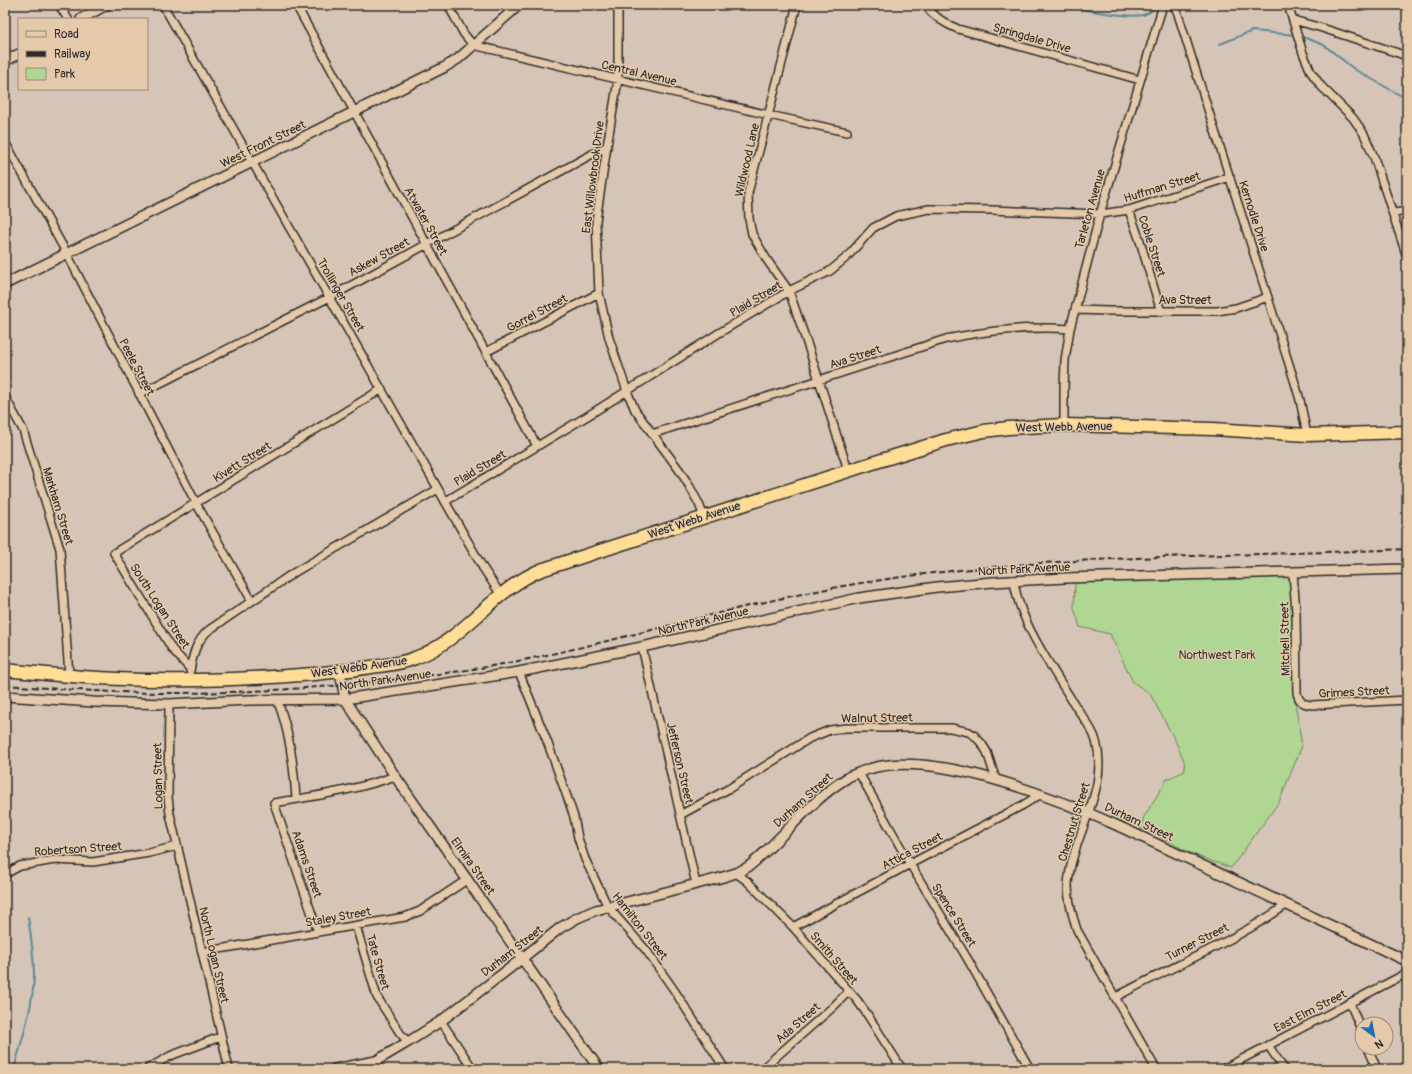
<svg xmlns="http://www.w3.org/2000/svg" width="1412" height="1074" viewBox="0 0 1412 1074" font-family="Pangolin,sans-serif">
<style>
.green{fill:#afd692;stroke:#6d805e}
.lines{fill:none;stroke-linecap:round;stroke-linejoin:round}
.stream{stroke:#5c8a94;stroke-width:2}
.street-casing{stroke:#2b2b2b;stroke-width:10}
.secondary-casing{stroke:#2b2b2b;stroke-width:12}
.highway-casing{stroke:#2b2b2b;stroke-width:15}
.street{stroke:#e4caab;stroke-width:7}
.secondary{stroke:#e4caab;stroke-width:9}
.highway{stroke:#ffdd96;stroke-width:12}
.rail{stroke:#2b2b2b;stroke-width:2;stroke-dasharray:6 3;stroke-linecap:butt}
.labels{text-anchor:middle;stroke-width:3;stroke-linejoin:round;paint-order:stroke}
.street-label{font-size:12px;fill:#2b2b2b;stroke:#e4caab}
.park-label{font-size:12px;fill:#383c35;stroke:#e4caab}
</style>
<rect width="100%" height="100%" fill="#d6c5b6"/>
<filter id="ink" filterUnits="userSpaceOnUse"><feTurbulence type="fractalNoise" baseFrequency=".025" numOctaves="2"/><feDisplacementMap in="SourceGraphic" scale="8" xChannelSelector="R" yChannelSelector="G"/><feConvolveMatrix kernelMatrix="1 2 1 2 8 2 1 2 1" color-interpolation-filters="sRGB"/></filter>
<g filter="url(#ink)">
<path class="green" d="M1281,576L1292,577L1295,701L1302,746L1279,802L1231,868L1190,853L1150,831L1140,829L1144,817L1167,779L1185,771L1184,761L1174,738L1150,694L1133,682L1110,634L1080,627L1074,608L1075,582Z"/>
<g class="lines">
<path class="stream" d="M1067,5C1079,10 1131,18 1143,15C1147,14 1151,11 1154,9
M1300,36L1324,45L1354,69L1407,99
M1220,44L1252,31L1296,35
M14,1069C22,1039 33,1007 34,976C34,956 31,936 28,917"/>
<defs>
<path id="street" d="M59,5L68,19
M163,5L483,568L501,595
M296,5L537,446
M448,5L464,34L473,45L769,115L847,132
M618,5V80L607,146L596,221L599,293L609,338L627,391L635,410L680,471L690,487L699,504L704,517
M797,5L748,193L749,219L752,234L767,260L789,291L808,346L848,470
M925,5C934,17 945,24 958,29L1140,80
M1173,5L1177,11L1193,62L1295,383L1300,400L1307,435
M1288,5L1303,53L1311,72L1321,86L1353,118L1364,134L1374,157L1407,257
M1293,20L1322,28L1407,56
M5,142L67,254L196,503L252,601
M1129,210L1140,241L1161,312
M1394,213L1407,211
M1076,310L1108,311H1217L1236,308L1268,297
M486,352L599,293
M139,394L330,297L607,146
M5,397L23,430L60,549L69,675
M1064,425V389L1065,360L1070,329L1100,214L1163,5
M652,434L946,339C984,331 1031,326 1070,329
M446,501L589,415L719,333L789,291L830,271L847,257L873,228L896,216L929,209L990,210L1100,214L1129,210L1230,177
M1293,573L1296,612L1297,693C1299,702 1303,704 1312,705L1407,700
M1014,580C1018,621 1055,672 1076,707C1083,717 1093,729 1096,741C1110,791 1071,836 1068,885C1068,900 1072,915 1077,930L1156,1069
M642,647L696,884
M190,669L172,649L114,553L382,389
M190,671C193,654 196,641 209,630L295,572L438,489
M519,672L547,741L569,802L574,817L578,838L585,859L608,907L646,950L674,990L725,1069
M277,700C289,728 294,768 296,799
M169,704L168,797L170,814L229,1069
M859,773L910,864L967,958L1030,1069
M680,815L730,788L810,738L830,730L846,728H951L969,732L975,736L982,744L987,752L996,780
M736,873L747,881L793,927L857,1000L867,1014L902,1069
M5,874L20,866L55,860L93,862L149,853L177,846
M356,926L377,997L400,1033L408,1042
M793,927L910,864L1023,805L1041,794
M318,932L274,803C315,796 357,790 395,776
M202,952L405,917L420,911L468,879
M1116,997C1172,966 1234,942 1286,905
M1350,1003L1362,1032
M441,1021L473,1069
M1268,1045L1284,1069
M1368,1048L1377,1069
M147,1069L170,1056L220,1037
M762,1069L833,1007L848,992
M1223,1069L1407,973"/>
<path id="secondary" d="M81,19L106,5
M5,61L19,54
M5,284L445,67L458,59L519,5
M340,672L345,699L395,776L599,1069
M5,696L93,702L169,704L249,700L345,699L519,672L642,647L859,598L937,587L993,582L1065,578L1407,569
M335,1069L376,1061L408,1042L441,1021L510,968L560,928L577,918L596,910L720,878L736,873L748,867C783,839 809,801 847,778C850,775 854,775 858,773C862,772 865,770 869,769C933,749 1056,798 1116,825L1407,961"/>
<path id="highway" d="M5,670C56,675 108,680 159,680C210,681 263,678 314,674C333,672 352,670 371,667C386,665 401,664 415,658C465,640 492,590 541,570L882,460L946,440L984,431L1008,428L1064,425L1213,429L1307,435L1407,432"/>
</defs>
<use href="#street" class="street-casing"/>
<use href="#secondary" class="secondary-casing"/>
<use href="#highway" class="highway-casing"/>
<use href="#street" class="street"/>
<use href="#secondary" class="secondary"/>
<use href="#highway" class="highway"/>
<path class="rail" d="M5,685C59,689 114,693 168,693C272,693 377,684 480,668C611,646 737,602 868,582C1045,554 1228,557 1407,549"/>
</g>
</g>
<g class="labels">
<g class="street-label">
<text transform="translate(1032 38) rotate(16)" y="4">Springdale Drive</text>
<text transform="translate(639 73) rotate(13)" y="4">Central Avenue</text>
<text transform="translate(263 144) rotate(-26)" y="4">West Front Street</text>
<text transform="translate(747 160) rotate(-77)" y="4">Wildwood Lane</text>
<text transform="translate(593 177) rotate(-83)" y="4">East Willowbrook Drive</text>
<text transform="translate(1162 187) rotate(-17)" y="4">Huffman Street</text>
<text transform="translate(1090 209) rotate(-74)" y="4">Tarleton Avenue</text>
<text transform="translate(1254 216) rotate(72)" y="4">Kernodle Drive</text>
<text transform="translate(426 221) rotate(61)" y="4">Atwater Street</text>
<text transform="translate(1152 246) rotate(72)" y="4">Coble Street</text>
<text transform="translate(379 257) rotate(-29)" y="4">Askew Street</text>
<text transform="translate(341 295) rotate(60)" y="4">Trollinger Street</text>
<text transform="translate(756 299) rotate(-31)" y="4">Plaid Street</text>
<text x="1185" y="304">Ava Street</text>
<text transform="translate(537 313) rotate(-28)" y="4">Gorrel Street</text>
<text transform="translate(855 357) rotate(-18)" y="4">Ava Street</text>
<text transform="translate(137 367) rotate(62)" y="4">Peele Street</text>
<text transform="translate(1064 427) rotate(-1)" y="4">West Webb Avenue</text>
<text transform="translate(242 462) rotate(-32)" y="4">Kivett Street</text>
<text transform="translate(480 468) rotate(-31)" y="4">Plaid Street</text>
<text transform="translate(58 506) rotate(73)" y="4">Markham Street</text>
<text transform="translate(694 520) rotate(-18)" y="4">West Webb Avenue</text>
<text transform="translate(1024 569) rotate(-3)" y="4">North Park Avenue</text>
<text transform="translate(160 606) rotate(57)" y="4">South Logan Street</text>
<text transform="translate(703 621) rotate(-13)" y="4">North Park Avenue</text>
<text transform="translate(1285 639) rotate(-91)" y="4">Mitchell Street</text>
<text transform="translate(359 667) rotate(-8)" y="4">West Webb Avenue</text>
<text transform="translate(385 680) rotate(-8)" y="4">North Park Avenue</text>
<text transform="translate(1354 692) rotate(-3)" y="4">Grimes Street</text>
<text transform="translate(877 718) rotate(-1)" y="4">Walnut Street</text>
<text transform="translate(680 763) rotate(77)" y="4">Jefferson Street</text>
<text transform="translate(158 776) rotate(-91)" y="4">Logan Street</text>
<text transform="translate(803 800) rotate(-42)" y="4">Durham Street</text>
<text transform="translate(1074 822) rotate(-73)" y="4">Chestnut Street</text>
<text transform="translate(1139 822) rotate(25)" y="4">Durham Street</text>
<text transform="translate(78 849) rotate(-4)" y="4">Robertson Street</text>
<text transform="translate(912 851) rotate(-28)" y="4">Attica Street</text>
<text transform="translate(307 864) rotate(71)" y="4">Adams Street</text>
<text transform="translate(473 866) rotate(55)" y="4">Elmira Street</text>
<text transform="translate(954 915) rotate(58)" y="4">Spence Street</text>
<text transform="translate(338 917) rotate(-10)" y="4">Staley Street</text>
<text transform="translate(640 926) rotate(52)" y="4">Hamilton Street</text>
<text transform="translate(1197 942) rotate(-27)" y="4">Turner Street</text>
<text transform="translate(512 951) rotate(-38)" y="4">Durham Street</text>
<text transform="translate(214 955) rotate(77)" y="4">North Logan Street</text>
<text transform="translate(834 958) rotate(49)" y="4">Smith Street</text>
<text transform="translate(378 962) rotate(74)" y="4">Tate Street</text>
<text transform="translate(1310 1011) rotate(-27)" y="4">East Elm Street</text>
<text transform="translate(798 1023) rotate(-41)" y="4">Ada Street</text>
</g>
<g class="park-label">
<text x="1217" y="659">Northwest Park</text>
</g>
</g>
<rect width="1412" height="1074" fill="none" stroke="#e4caab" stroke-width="20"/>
<rect x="10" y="10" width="1392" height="1054" fill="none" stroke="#2b2b2b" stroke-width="1.5" filter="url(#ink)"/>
<rect x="18" y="18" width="130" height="72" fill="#e4caab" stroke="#9a8a78"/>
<rect x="26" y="31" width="20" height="6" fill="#e4caab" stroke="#9a8a78"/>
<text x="54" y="38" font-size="12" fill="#2b2b2b">Road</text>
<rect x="26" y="51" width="20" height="6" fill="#2b2b2b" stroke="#9a8a78"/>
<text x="54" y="58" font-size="12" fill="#2b2b2b">Railway</text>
<rect x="26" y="68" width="20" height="12" fill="#afd692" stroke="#9a8a78"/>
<text x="54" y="78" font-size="12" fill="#2b2b2b">Park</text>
<g transform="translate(1374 1036) rotate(148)"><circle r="19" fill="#e4caab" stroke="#9a8a78"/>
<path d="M0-3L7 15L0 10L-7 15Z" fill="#1f6fb2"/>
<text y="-6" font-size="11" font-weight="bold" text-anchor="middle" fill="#2b2b2b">N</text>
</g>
</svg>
